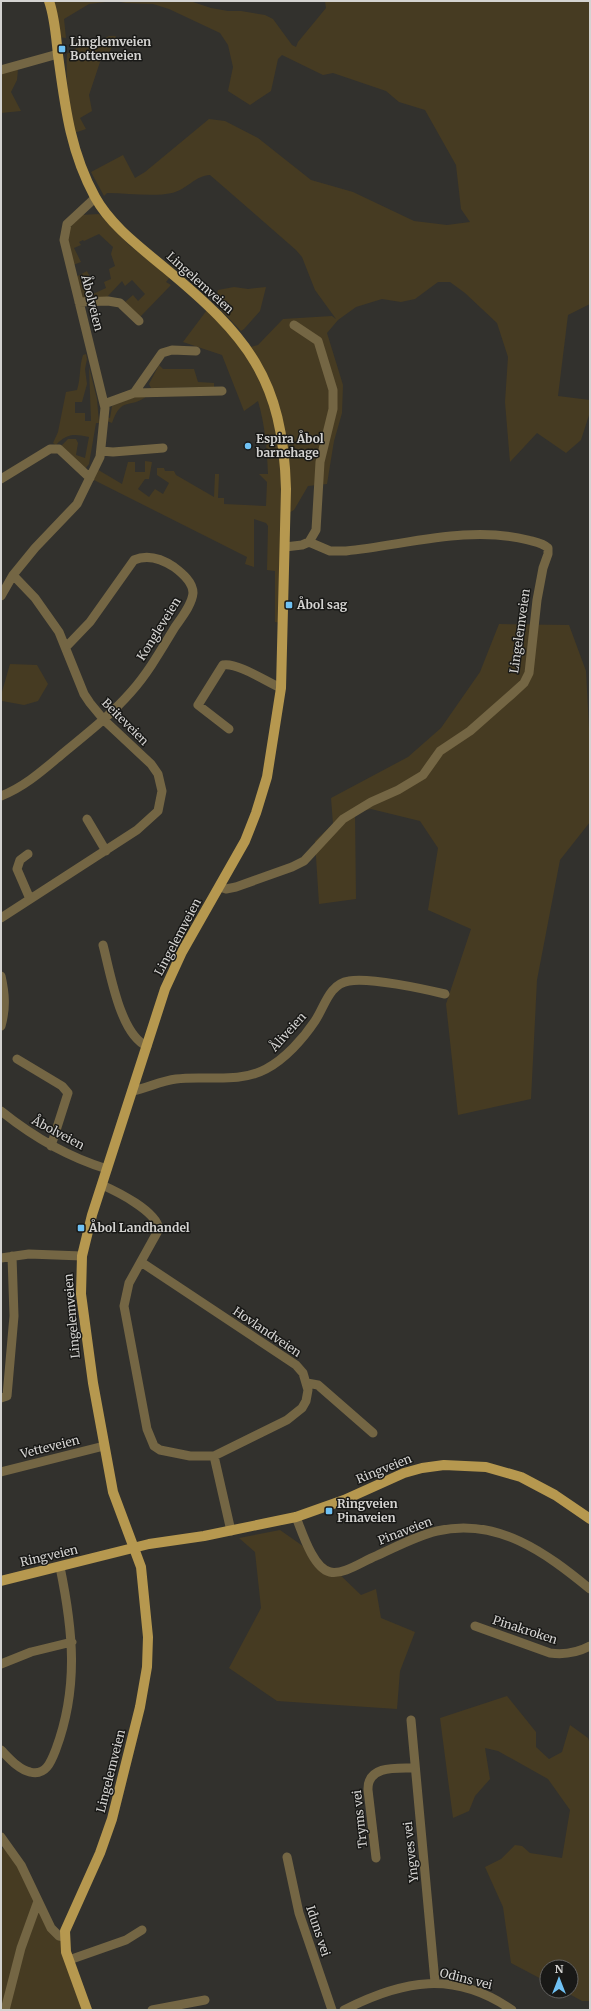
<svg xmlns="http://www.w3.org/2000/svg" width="591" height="2011" viewBox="0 0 591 2011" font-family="Merriweather,serif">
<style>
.green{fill:#463b22}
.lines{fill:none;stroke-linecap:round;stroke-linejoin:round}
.minor{stroke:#746644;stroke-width:9}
.major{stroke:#b6984f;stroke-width:10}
.poi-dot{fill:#70c2f4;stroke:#191917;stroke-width:1.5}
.labels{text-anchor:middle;stroke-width:3;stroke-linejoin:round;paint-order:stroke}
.poi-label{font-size:12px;font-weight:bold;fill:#d4d3d1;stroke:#191917;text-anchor:start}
.street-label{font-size:12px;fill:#d4d3d1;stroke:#191917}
</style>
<rect width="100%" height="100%" fill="#32312d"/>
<path class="green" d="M53,1H114L89,4L64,19L66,38L58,37Z
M114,1H190L211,8L228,11H241L265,15L273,19L292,45L296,47L298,42L326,8L325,1H590V304L568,315L558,396L590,400V412L581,440L566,453L537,433L510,462L505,402L508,357L497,323L465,293L450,282H438L415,299L401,302L382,299L356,307L338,320L327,333L343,385L342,413L334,441L327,484L308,486L294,510L285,515L283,623L275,622V571L267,570L268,526L266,523L254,519V567L245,564L247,557L90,478L95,468L122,484L128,462H135V472H145V461L152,462L149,479H145L138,489L149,497L155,489L163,494L169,483L157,475V468H164L165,471H174L176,475L214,497L215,474H219L218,498H224V504L266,506L267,482L259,474H268C267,449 265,425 258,401L244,411L222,355L183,342L210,306L247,348L258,345L283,319L332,316L336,319L315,290L302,257L296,250L210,175C196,175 186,190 172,193C153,197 128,193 107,193L104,196L91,172L123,155L135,178L145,172L209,119L225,121L258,138L311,180L353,192L414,221L447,225L470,222L461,209L456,165L425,110L399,102L386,91L333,73L323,75L282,55L278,59L271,91L250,105L228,91L233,67L228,45L220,33L169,9L153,4L126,3Z
M109,36H116L109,54L103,53L89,95L92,111L80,118L86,129L74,133C70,107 65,80 67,54C77,45 97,44 109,36Z
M18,69L17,80L11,92L21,111L1,113V72Z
M99,214L129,245L170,277L166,282L171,285L140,317L125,302L133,295L138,301L145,294L132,280L125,286L122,281L107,297L81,299L74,278L87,271L93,283L89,285L93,294L106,288L104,282L111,279L109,269L115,266L111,254L113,247L99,234L84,241L83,240L79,242L81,245L74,248L81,262L73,265C65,238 61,238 80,215Z
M234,287L248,289L266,287L260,311L244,329L241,331L220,309L216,300L218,290Z
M86,354L87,359L85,369L87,384L82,402H75V413H85V421H91L89,367L97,399L99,423H96L89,464L85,469L61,446L68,439H76L78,443L76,455L85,458L89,437C74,434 67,433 56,445L53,443L58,432L66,392L77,390C81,378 79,367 83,355Z
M159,365L163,369H194L198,382L214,383V387L151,388L149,384Z
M147,396C129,410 122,395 112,423L107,421L108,417L110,418L112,406L133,397Z
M499,624L569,625L586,671L590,747V822L560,860L537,980L531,1099L458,1115L446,1004L471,929L428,910L438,848L420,821L371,809L355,813L356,899L319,904L315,841L333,824L331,798L408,757L441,728L480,672Z
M10,664L37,665L48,684L38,701L24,705L2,701V692Z
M280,1530L310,1551L314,1557L337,1572L361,1595L376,1589L381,1618L415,1632L400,1671L397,1709L277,1701L229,1668L261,1608L255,1552L239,1538Z
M507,1696L536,1732V1747L549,1759L562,1752L570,1725L588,1738L590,1744V2001H582L564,1991H571V1967H547V1982L511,1963L503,1907L485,1867L501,1859L515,1845L522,1846L530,1853L562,1858L570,1810L548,1779L498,1751L485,1748L490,1779L475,1796L469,1811L453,1818L440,1718Z
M9,1846L51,1928L65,1937L87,2010H1V1849Z"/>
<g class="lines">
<path class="minor" d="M1,70L58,54
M79,302L108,301L120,303L139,321
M134,393L162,353L172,350L196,351
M104,404L134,393L222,391
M101,451L113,452L163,448
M1,479L50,449H59L90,478
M285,547L302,545L309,542L316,530L320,462L333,409V390L318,341L294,325
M1,596L13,575L35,548L77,504L100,457L105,408L64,240L67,224L95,198
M229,729L198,705L223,665C237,662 267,682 281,688
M1,796C24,787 42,771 61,755C85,735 110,716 131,692C148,673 161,650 175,627C181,618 192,605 193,593C193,582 182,573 174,567C162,559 148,554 134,560L90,622L66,647
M87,819L106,851
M28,854L20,860L17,869L30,899
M220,887L226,889L236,887L292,867L304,861L343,819L371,802L398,790L423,775L440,751L470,731L512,694L524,683L529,673L537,600L543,568L548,554V548C543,543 535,542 528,540C469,525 406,545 346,551H330L309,542
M1,918L137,830L158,811L162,791L158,774L151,764L104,720L90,703L84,694L59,632L35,598L13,575
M103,945C110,971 120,1035 147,1046
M1,976C5,994 6,1008 1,1026
M17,1059L62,1086L68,1093L51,1146
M132,1091C147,1088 161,1081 176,1079C205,1075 238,1084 266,1069C285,1059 303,1039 315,1021C325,1006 329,984 349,981C369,977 424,989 445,994
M1,1111C32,1136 68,1157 107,1169
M102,1185C118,1192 156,1211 159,1229L129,1283L124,1306L147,1429L154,1446L160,1450L190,1456H214L287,1420L302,1408L306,1401L308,1390L303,1373L296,1365L141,1262
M1,1258L29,1254L82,1256
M307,1383L318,1385L373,1433
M1,1398L7,1396L14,1316L12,1256
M214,1456L231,1531
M1,1472L104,1446
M296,1517C302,1532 313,1568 330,1572C344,1575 363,1561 376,1556C396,1547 416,1536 437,1531C498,1517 546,1553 590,1589
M475,1626L550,1653C565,1655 577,1653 590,1646
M1,1664L31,1652L72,1642
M411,1720L435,1982
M1,1750C9,1758 19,1770 30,1772C46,1776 51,1762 56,1749C79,1687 73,1630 60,1567
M1,1837L21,1865L51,1928L59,1936L65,1937
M287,1857L299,1913L332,2010
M376,1858L368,1790C367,1765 397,1768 415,1768
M69,1960L126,1940L142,1930
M5,2010L21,1948L38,1901
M152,2010L205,2000
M344,2010C403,1980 454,1970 512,2010"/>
<path class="major" d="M49,1C55,18 56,37 58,55C65,106 70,151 95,197C111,226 140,247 165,268C247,336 283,378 286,489L281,688L267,777L256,813L245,841L182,952L165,989L92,1215L82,1256L81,1294L93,1383L113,1492L141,1567L148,1637L147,1667L140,1707L112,1819L100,1853L65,1931L66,1952L87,2010
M1,1581L149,1544L204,1536L296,1517L344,1500L404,1473L422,1468L444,1465L486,1467L521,1477L555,1495L590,1519"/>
</g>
<g class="poi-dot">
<rect x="58" y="45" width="8" height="8" rx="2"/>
<circle cx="248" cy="446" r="4"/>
<rect x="285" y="601" width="8" height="8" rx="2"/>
<rect x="77" y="1224" width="8" height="8" rx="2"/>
<rect x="325" y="1507" width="8" height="8" rx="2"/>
</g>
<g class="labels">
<g class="poi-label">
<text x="70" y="46">Linglemveien<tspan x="70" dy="14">Bottenveien</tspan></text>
<text x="256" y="443">Espira Åbol<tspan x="256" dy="14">barnehage</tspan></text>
<text x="297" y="609">Åbol sag</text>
<text x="89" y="1232">Åbol Landhandel</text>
<text x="337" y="1508">Ringveien<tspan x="337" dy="14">Pinaveien</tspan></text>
</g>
<g class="street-label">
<text transform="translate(200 283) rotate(42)" y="4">Lingelemveien</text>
<text transform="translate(92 303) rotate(76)" y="4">Åbolveien</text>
<text transform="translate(159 629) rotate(-58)" y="4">Kongleveien</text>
<text transform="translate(520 631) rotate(-82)" y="4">Lingelemveien</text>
<text transform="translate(125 722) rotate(45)" y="4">Beiteveien</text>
<text transform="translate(178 937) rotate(-62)" y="4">Lingelemveien</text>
<text transform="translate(288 1032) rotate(-48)" y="4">Åliveien</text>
<text transform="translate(58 1133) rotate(28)" y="4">Åbolveien</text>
<text transform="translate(72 1316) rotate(-95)" y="4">Lingelemveien</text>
<text transform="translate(267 1332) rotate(34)" y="4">Hovlandveien</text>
<text transform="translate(50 1447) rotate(-14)" y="4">Vetteveien</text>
<text transform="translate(384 1469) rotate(-22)" y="4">Ringveien</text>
<text transform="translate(405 1531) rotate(-21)" y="4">Pinaveien</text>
<text transform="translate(49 1556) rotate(-13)" y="4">Ringveien</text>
<text transform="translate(525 1630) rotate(18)" y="4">Pinakroken</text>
<text transform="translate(111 1771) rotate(-76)" y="4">Lingelemveien</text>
<text transform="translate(360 1819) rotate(-96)" y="4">Tryms vei</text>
<text transform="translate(411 1852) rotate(-96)" y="4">Yngves vei</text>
<text transform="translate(318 1931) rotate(72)" y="4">Iduns vei</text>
<text transform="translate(466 1979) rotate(14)" y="4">Odins vei</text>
</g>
</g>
<rect width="591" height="2011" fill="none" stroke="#d4d3d1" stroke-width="4"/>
<g transform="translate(559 1979)"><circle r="19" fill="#191917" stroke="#646361"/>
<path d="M0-3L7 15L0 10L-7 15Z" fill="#70c2f4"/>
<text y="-6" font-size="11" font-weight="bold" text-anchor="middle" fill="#d4d3d1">N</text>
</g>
</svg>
